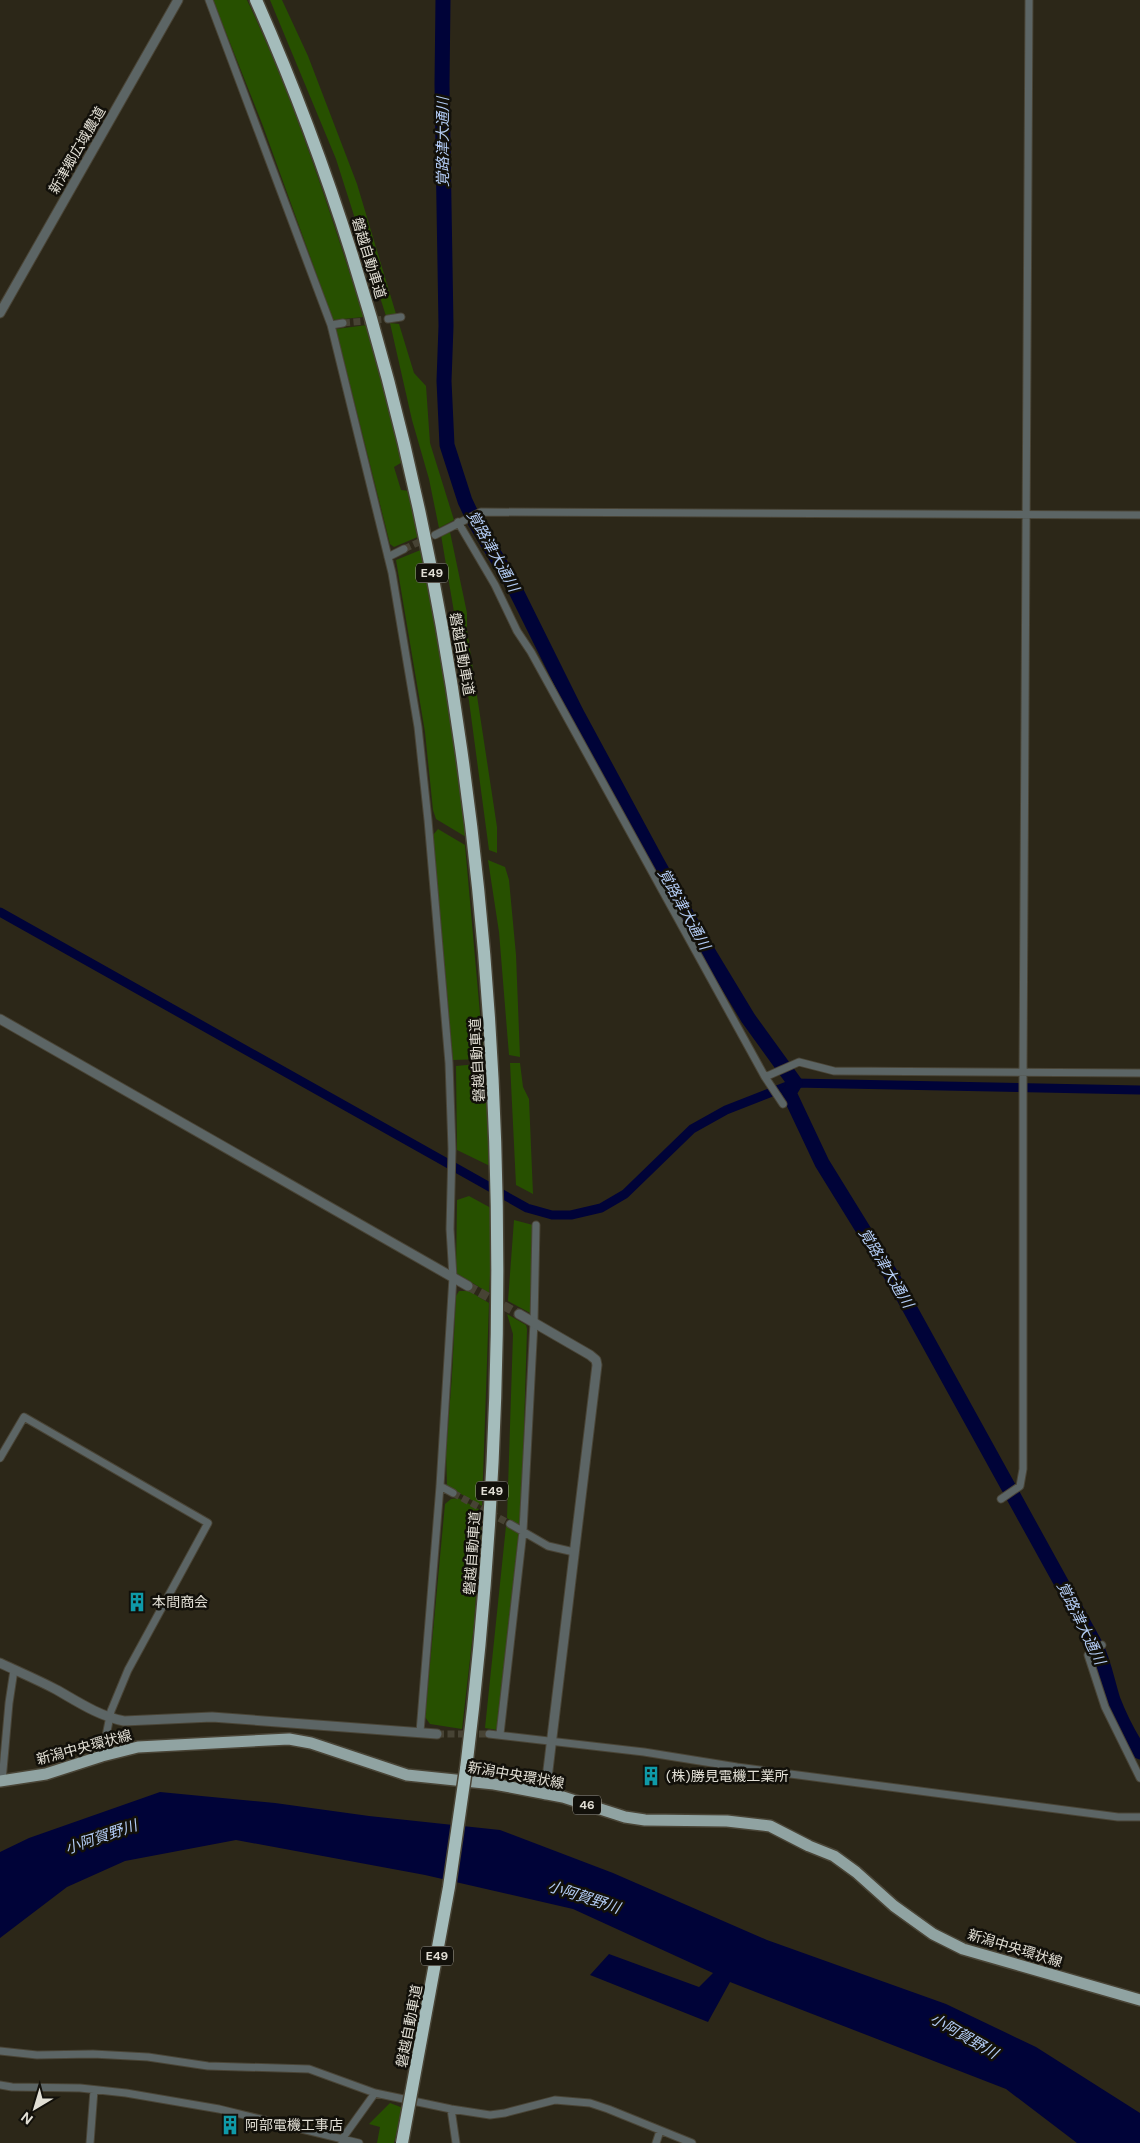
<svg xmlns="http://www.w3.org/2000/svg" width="1140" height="2143" viewBox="0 0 1140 2143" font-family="'DM Sans','Noto Sans JP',sans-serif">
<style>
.green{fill:#275000}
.water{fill:#000338}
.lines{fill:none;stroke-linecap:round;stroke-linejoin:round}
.canal{stroke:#000338;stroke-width:9}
.river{stroke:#000338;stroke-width:15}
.minor-tunnel{stroke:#474334;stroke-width:7;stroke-dasharray:7 3.5;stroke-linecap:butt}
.tertiary-tunnel{stroke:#474334;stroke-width:9;stroke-dasharray:9 4.5;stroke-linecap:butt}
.minor-casing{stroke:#494436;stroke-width:9}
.tertiary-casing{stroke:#494436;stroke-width:11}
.primary-casing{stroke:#494436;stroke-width:14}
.motorway-casing{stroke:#494436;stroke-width:15}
.minor{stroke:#5c6565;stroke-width:7}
.tertiary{stroke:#5c6565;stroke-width:9}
.primary{stroke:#90a3a2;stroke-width:11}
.motorway{stroke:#a4bcbb;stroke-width:12}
.motorway-bridge-casing{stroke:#494436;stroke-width:15;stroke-linecap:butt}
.motorway-bridge{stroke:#a4bcbb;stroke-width:12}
.labels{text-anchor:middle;stroke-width:5;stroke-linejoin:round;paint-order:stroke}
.shield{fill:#12100a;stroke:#a4a198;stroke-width:1}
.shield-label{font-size:12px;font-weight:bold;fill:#e2dfd5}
.street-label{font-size:14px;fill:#e2dfd5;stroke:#12100a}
.poi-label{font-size:14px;fill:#e2dfd5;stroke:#12100a;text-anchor:start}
.water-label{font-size:15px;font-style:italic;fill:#b3ccf5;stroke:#12100a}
</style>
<rect width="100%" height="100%" fill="#2c2718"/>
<path class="green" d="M213,0H247C296,102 329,210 364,317L333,320L263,126Z
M270,0H282L308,56L357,184L396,314L386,316L336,159Z
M390,323L399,324L414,373L426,386L430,443L454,520L439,528L429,479L412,420Z
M367,325L404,461L394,467L401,490L410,491L420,536L394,547L390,544L336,329Z
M450,532L467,613V630L497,827V853L489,850L469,701L441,535Z
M423,549L450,712L466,837L436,819L433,810L425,732L396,560Z
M438,829L465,845L484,1059L453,1060L433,835Z
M488,860L505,867L509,880L516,955L520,1057L509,1055L499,932Z
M488,1063L492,1167L457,1150L456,1066Z
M510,1063H520L523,1087L529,1099L533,1194L516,1185Z
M469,1196L491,1208L493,1223L489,1293L456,1273L457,1200Z
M514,1220L533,1225L532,1314L508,1301Z
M459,1291H469L489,1303L482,1506L447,1486L446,1453L452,1375L456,1296Z
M507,1314L526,1325L527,1329L521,1528L507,1518L513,1334Z
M458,1498L482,1511L474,1624L462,1729L430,1724L425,1717L445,1504L451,1499Z
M506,1526L521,1534L503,1689L497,1730L485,1728Z
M390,2103L403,2108L394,2143H377L380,2127L369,2124Z"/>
<path class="water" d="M160,1792L275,1803L369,1816L500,1830L613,1873L767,1940L946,2004L1036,2047L1140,2113V2143H1077L1006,2089L730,1982L708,2022L590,1975L609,1954L699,1987L713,1973L573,1909L425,1875L236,1840L125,1861L67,1887L0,1938V1852L29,1838Z"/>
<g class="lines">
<path class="canal" d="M0,912L527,1208L552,1215H571L601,1208L625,1194L692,1129L726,1110L795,1083L1140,1090"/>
<path class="river" d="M443,0L442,84L446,326L444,381L447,445L465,501L475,522L513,585L576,712L657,862L699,937L748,1018L795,1083L789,1093L822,1163L893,1278L1095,1644C1104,1662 1107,1681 1113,1700C1120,1718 1129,1736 1140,1752"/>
<path class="minor-tunnel" d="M343,323L388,319
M404,549L428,538
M453,1493L510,1524
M437,1734H489"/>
<path class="tertiary-tunnel" d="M468,1286L519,1314"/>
<defs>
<path id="minor" d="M209,0L331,325L392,573L418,727L428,820L449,1063L452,1149L450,1229L453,1277L440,1486L420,1732
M388,319L401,317
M331,325L343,323
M458,522L495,585L517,631L531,652L765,1077L783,1104
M435,535L481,512L1140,515
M388,557L404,549
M765,1077L799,1062L834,1071L1140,1073
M0,1458L24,1417L208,1523L128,1670L111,1711L102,1756
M440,1486L453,1493
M1001,1499L1020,1486L1023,1469V1072L1029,0
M510,1524L548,1546L574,1552
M1102,1645L1088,1655L1105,1707L1140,1778
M489,1734L644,1752L737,1767L1118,1817H1140
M500,1734L523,1531L534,1322L536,1225
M2,1781L9,1703L14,1670
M0,2051L37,2055L93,2054L148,2057L208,2066L309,2069L375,2093L451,2109L490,2115L505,2113L555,2100L590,2103L608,2109L692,2143
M0,2085L12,2087L80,2088L126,2093L219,2109L359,2143
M451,2109L456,2143
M90,2143L94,2090
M342,2143V2139L375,2093
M656,2143L660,2131"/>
<path id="tertiary" d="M0,313L178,0
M0,1019L468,1286
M519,1314L590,1355L596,1360L597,1365L545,1795
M0,1663C19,1672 38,1680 57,1690C78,1702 99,1716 124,1721L212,1717L437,1734"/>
<path id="primary" d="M0,1781L46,1774L102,1756L138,1747L289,1739L311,1743L407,1775L494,1784L563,1797L625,1817L645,1820L727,1821L770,1826L809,1846L834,1856L856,1872L894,1906L933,1934L963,1949L1140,2000"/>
<path id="motorway" d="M256,0C362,239 425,490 461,748C509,1087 508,1429 466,1769"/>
</defs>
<use href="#minor" class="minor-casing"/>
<use href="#tertiary" class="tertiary-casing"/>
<use href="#primary" class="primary-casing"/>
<use href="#motorway" class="motorway-casing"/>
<use href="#minor" class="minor"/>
<use href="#tertiary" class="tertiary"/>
<use href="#primary" class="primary"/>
<use href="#motorway" class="motorway"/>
<defs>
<path id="motorway-bridge" d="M402,2143L449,1887L466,1769"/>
</defs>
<use href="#motorway-bridge" class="motorway-bridge-casing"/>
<use href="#motorway-bridge" class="motorway-bridge"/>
</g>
<defs>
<symbol id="building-bare" viewBox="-9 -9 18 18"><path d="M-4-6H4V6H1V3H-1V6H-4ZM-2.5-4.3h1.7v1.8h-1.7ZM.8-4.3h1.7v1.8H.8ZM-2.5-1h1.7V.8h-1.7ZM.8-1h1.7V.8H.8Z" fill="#0f9aa8" stroke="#12100a" stroke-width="2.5" paint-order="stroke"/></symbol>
</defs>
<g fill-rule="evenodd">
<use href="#building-bare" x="123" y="1588" width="28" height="28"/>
<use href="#building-bare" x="637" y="1762" width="28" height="28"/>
<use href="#building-bare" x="216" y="2111" width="28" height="28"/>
</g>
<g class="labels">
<g class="shield">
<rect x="416" y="563.5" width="32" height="19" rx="4"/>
<rect x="476" y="1481.5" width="32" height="19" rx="4"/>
<rect x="573" y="1795.5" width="28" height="19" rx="4"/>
<rect x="421" y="1946.5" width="32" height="19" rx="4"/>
</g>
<g class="shield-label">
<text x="432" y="577">E49</text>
<text x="492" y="1495">E49</text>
<text x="587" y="1809">46</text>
<text x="437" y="1960">E49</text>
</g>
<g class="street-label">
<text transform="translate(77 150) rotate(-60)" y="5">新津郷広域農道</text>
<text transform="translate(369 258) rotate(73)" y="5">磐越自動車道</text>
<text transform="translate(462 654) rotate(80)" y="5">磐越自動車道</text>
<text transform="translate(477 1060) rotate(-93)" y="5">磐越自動車道</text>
<text transform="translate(472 1553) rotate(-86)" y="5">磐越自動車道</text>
<text transform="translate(84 1747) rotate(-15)" y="5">新潟中央環状線</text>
<text transform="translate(516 1775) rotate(10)" y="5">新潟中央環状線</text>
<text transform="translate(1015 1948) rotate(17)" y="5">新潟中央環状線</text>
<text transform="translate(409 2026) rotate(-79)" y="5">磐越自動車道</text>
</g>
<g class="poi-label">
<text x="152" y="1607">本間商会</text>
<text x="666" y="1781">(株)勝見電機工業所</text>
<text x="245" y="2130">阿部電機工事店</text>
</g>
<g class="water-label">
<text transform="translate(443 142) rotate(-90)" y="5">覚路津大通川</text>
<text transform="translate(493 551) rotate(61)" y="5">覚路津大通川</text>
<text transform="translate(684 909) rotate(61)" y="5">覚路津大通川</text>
<text transform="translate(886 1268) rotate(59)" y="5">覚路津大通川</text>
<text transform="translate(1081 1623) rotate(64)" y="5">覚路津大通川</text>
<text transform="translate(101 1837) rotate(-19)" y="5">小阿賀野川</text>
<text transform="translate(584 1897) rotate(18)" y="5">小阿賀野川</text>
<text transform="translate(964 2036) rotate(30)" y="5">小阿賀野川</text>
</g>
</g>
<g transform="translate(35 2108) rotate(218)" stroke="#12100a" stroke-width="4" paint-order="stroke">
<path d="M0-4L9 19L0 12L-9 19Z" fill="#e2dfd5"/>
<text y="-8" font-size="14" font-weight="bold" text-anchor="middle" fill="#e2dfd5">N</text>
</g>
</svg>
